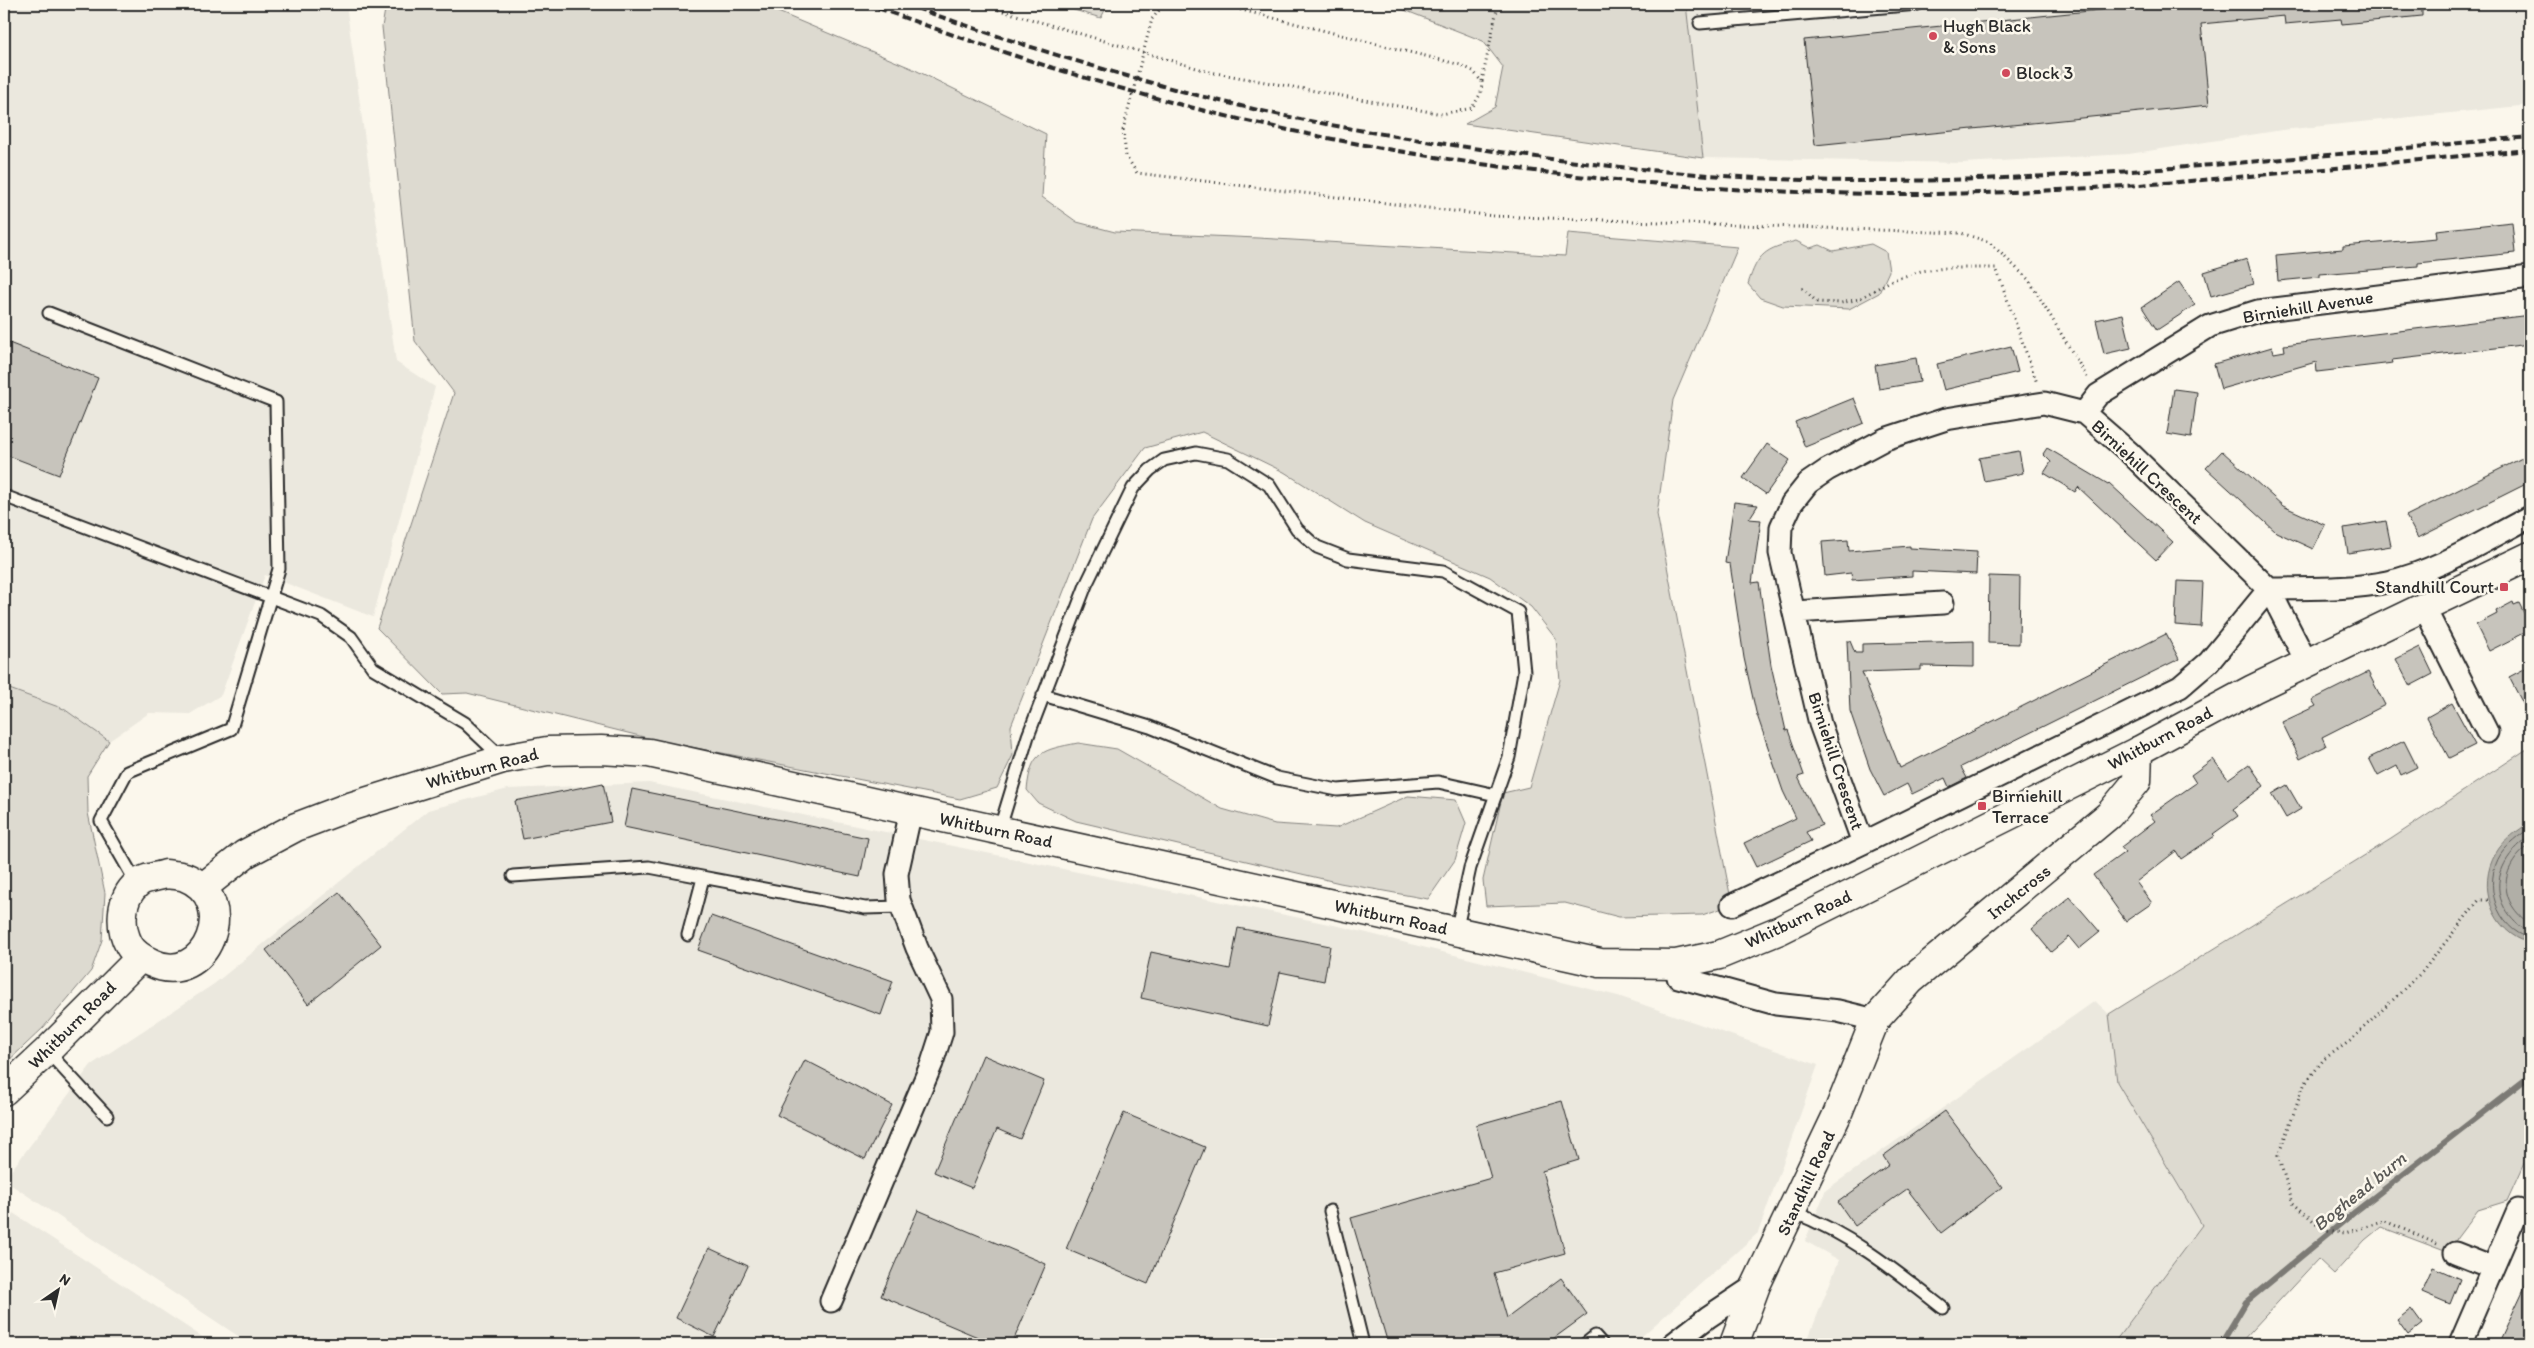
<svg xmlns="http://www.w3.org/2000/svg" width="2534" height="1348" viewBox="0 0 2534 1348" font-family="Itim,sans-serif">
<style>
.built{fill:#ebe8de}
.green{fill:#dddad0;stroke:#84827e}
.water{fill:#b1afa7;stroke:#7b7a75}
.lines{fill:none;stroke-linecap:round;stroke-linejoin:round}
.shore{stroke:#61605d;stroke-width:1}
.stream{stroke:#7b7a75;stroke-width:6}
.building{fill:#c7c4bc;stroke:#2b2b2b}
.service-casing{stroke:#2b2b2b;stroke-width:15}
.minor-casing{stroke:#2b2b2b;stroke-width:25}
.tertiary-casing{stroke:#2b2b2b;stroke-width:31}
.secondary-casing{stroke:#2b2b2b;stroke-width:31}
.path{stroke:#2b2b2b;stroke-width:3;stroke-dasharray:1 4;stroke-linecap:butt}
.service{stroke:#fbf7ec;stroke-width:11}
.minor{stroke:#fbf7ec;stroke-width:21}
.tertiary{stroke:#fbf7ec;stroke-width:28}
.secondary{stroke:#fbf7ec;stroke-width:28}
.rail{stroke:#2b2b2b;stroke-width:4;stroke-dasharray:8 4;stroke-linecap:butt}
.path-bridge{stroke:#2b2b2b;stroke-width:3;stroke-dasharray:1 4;stroke-linecap:butt}
.poi-dot{fill:#d1495b;stroke:#fbf7ec;stroke-width:2}
.labels{text-anchor:middle;stroke-width:5;stroke-linejoin:round;paint-order:stroke}
.poi-label{font-size:18px;fill:#2b2b2b;stroke:#fbf7ec;text-anchor:start}
.street-label{font-size:18px;fill:#2b2b2b;stroke:#fbf7ec}
.water-label{font-size:19px;font-style:italic;fill:#5a5956;stroke:#fbf7ec}
</style>
<rect width="100%" height="100%" fill="#fbf7ec"/>
<filter id="ink" filterUnits="userSpaceOnUse"><feTurbulence type="fractalNoise" baseFrequency=".02" numOctaves="2"/><feDisplacementMap in="SourceGraphic" scale="10" xChannelSelector="R" yChannelSelector="G"/><feConvolveMatrix kernelMatrix="1 2 1 2 8 2 1 2 1" color-interpolation-filters="sRGB"/></filter>
<g filter="url(#ink)">
<path class="built" d="M4,4H346L396,362L435,387L373,617L265,575L221,695L190,714L149,713L109,741L64,709L4,687Z
M1686,4H2530V105L2282,130L2129,154L1963,163L1703,158Z
M649,783L1343,927L1618,996L1818,1065L1758,1233L1633,1344H250L4,1180L91,1065L214,984L428,810L508,789Z
M2095,1001L2109,1014L2117,1082L2202,1225L2113,1344H1806L1839,1260L1805,1241L1826,1190Z
M13,1213L213,1344H4V1231Z"/>
<path class="green" d="M386,4H759L911,68L1046,134L1042,197L1077,222L1115,232L1258,238L1565,256L1568,233L1738,247L1673,400L1657,514L1732,905L1702,915L1619,917L1565,903L1486,906L1483,880L1503,793L1529,787L1560,680L1556,639L1531,607L1490,577L1365,523L1284,472L1202,432L1145,448L1092,519L1011,726L1013,755L997,788L960,799L660,741L467,693L442,694L377,628L454,393L415,341L382,27Z
M1054,4H1108L1101,18Z
M1389,4H1686L1703,158L1465,124L1495,107L1503,67L1483,41Z
M1796,241L1810,248L1820,245L1833,251L1871,244L1886,252L1889,271L1879,293L1849,309L1783,306L1760,298L1748,284C1758,253 1765,249 1796,241Z
M4,687L64,709L109,741L87,776L88,813L105,893L102,940L91,971L43,1028L4,1065Z
M1078,743L1117,749L1222,809L1275,824L1336,828L1408,796L1456,800L1466,823L1455,860L1428,899L1340,883L1076,821L1038,803L1027,790C1031,751 1042,750 1078,743Z
M2530,747V1150L2507,1201L2478,1210L2457,1238L2450,1253L2381,1227L2365,1240L2334,1274L2318,1259L2239,1344H2113L2202,1225L2117,1082L2109,1014L2391,839Z"/>
<path class="water" d="M2530,822V943C2492,933 2476,886 2496,853C2504,839 2518,831 2530,822Z"/>
<g class="lines">
<path class="shore" d="M2530,828C2519,836 2509,843 2501,854C2482,883 2496,929 2530,938
M2530,836C2506,853 2489,880 2505,909C2511,919 2519,928 2530,931
M2530,845C2498,868 2498,902 2530,924"/>
<path class="stream" d="M2221,1344L2246,1302L2356,1211L2530,1076"/>
</g>
<path class="building" d="M2158,4H2422V16L2342,24L2341,19L2285,24L2284,16L2201,24L2209,105L1815,145L1804,40Z
M2512,222L2515,253L2418,263V266L2320,274V277L2278,281L2276,255L2343,249V246L2437,238L2436,230Z
M2247,259L2254,284L2211,296L2204,272Z
M2179,282L2195,305L2157,330L2142,307Z
M2123,314L2131,348L2104,354L2096,320Z
M2530,315V344L2392,360L2393,363L2317,372L2316,362L2221,389L2214,364L2272,347L2274,353L2285,351L2284,345Z
M4,341L98,378L59,475L4,454Z
M2011,346L2018,372L1944,390L1937,364Z
M1916,358L1920,382L1879,389L1875,365Z
M2174,389L2197,392L2191,438L2167,434Z
M1854,398L1864,423L1805,447L1795,422Z
M1767,444L1790,460L1766,494L1743,478Z
M2047,448L2108,484L2109,483L2173,542L2156,560L2078,487L2075,492L2044,473L2051,462L2043,454Z
M2019,451L2023,473L1984,481L1979,458Z
M2222,451L2283,506L2325,525L2313,549L2276,532L2206,468Z
M2530,454V482L2418,538L2406,516Z
M1734,502L1758,505L1749,519L1761,520L1752,583L1759,582L1771,665L1786,731L1788,730L1804,775L1798,777L1822,825L1806,832L1811,841L1756,867L1744,843L1796,818L1783,791L1756,712L1744,658L1730,564L1725,563Z
M2386,521L2391,546L2348,553L2344,528Z
M1848,540L1849,551L1910,546V548L1977,552L1976,574L1912,571V576L1852,580L1851,573L1825,576L1822,542Z
M1989,576L2020,577L2019,644L1988,643Z
M2177,581L2203,582L2201,627L2175,625Z
M2513,602L2514,605L2519,603L2530,625V630L2489,651L2476,625L2497,614L2496,611Z
M2166,634L2179,659L1961,767L1967,778L1949,787L1945,778L1912,794L1907,784L1884,796L1870,769L1850,711L1847,641H1850L1855,653H1862V644L1974,641V667L1921,666V670L1862,672L1900,768Z
M2420,647L2433,674L2410,686L2396,659Z
M2530,666V717L2509,677Z
M2368,672L2385,705L2322,737L2326,746L2300,759L2282,722L2316,706L2312,700Z
M2452,703L2475,745L2449,758L2427,717Z
M2404,741L2417,767L2401,775L2397,766L2378,776L2369,758Z
M2213,759L2228,779L2249,764L2264,786L2233,809L2238,816L2213,834L2215,836L2181,859L2176,851L2136,882L2152,903L2126,921L2093,875L2125,852L2121,847L2155,821L2150,815L2196,783L2191,775Z
M603,783L611,822L523,839L515,801Z
M2287,785L2301,809L2286,818L2272,794Z
M632,789L868,838L860,877L624,827Z
M339,892L381,945L308,1004L266,950Z
M2070,897L2100,932L2079,949L2069,937L2051,952L2032,929Z
M711,916L893,981L881,1015L698,950Z
M1238,928L1330,946L1324,981L1280,972L1268,1026L1141,998L1151,952L1230,969Z
M983,1055L1044,1081L1020,1139L997,1129L972,1188L934,1172Z
M805,1060L892,1105L865,1159L777,1115Z
M1562,1101L1579,1160L1542,1171L1565,1253L1494,1273L1507,1318L1561,1278L1587,1314L1546,1344H1388L1351,1218L1491,1178L1476,1125Z
M1945,1111L2002,1187L1941,1233L1907,1189L1855,1226L1838,1202L1889,1165L1883,1156Z
M1124,1113L1205,1147L1148,1284L1066,1249Z
M918,1210L1046,1264L1012,1344H994L881,1296Z
M709,1248L748,1266L714,1337L676,1318Z
M2433,1267L2460,1279L2450,1304L2422,1292Z
M2530,1276V1344H2510L2500,1340Z
M2411,1309L2422,1324L2408,1335L2397,1320Z"/>
<g class="lines">
<defs>
<path id="service" d="M1700,23L1918,4
M49,313L276,402L279,569L231,729L127,772L101,821L137,884
M4,496L321,616L351,637L373,668L465,723L503,759
M1043,695L1150,727L1277,778L1338,790L1438,782L1496,795
M999,831L1028,736L1086,585L1133,488L1150,470L1164,460L1196,453L1228,459L1269,485L1297,529L1317,547L1348,559L1443,571L1518,612L1524,672L1509,757L1470,868L1456,932
M513,876L649,867L865,908L901,907
M688,935L703,878
M47,1051L107,1116
M1330,1211L1363,1344
M1793,1212C1849,1233 1896,1271 1943,1308
M1585,1344L1595,1336L1602,1344"/>
<path id="minor" d="M2084,413L2098,395L2210,326L2258,311L2530,277
M2423,605L2487,732
M1794,612L1943,603
M1863,843L1820,724L1780,553L1781,527L1792,503L1808,483L1827,470L1885,439L1946,419L2044,403L2084,413L2130,453L2269,589L2307,663
M1732,905L1863,843L2180,687L2209,662L2269,589C2308,588 2349,590 2387,582C2438,571 2485,540 2530,517
M1676,964L1678,977L1776,1004L1838,1011L1875,1020
M2455,1253L2493,1268
M831,1301L932,1063L942,1032L941,999L917,948L899,900L897,874L911,811
M1673,1344L1708,1317L1756,1285
M2460,1344L2518,1210"/>
<path id="tertiary" d="M1734,1344L1756,1285L1837,1115L1875,1020L1911,980L2109,815L2137,781L2138,751"/>
<path id="secondary" d="M166,874C171,875 179,875 185,877C242,899 206,989 152,963C143,959 134,954 129,945C119,927 120,898 137,884C143,878 157,877 166,874Z
M202,888L245,854L296,827L346,808L503,759L547,751L601,750L649,753L1600,963L1676,964L1719,955L1780,930L2138,751L2253,689L2530,556
M4,1091L47,1051L140,958"/>
</defs>
<use href="#service" class="service-casing"/>
<use href="#minor" class="minor-casing"/>
<use href="#tertiary" class="tertiary-casing"/>
<use href="#secondary" class="secondary-casing"/>
<path class="path" d="M979,4L1210,72L1442,114L1472,108L1481,93L1482,82L1473,71L1461,65L1218,4
M1152,19L1164,4
M1482,81L1498,4
M1123,130L1126,156L1137,173L1494,216L1961,233L1989,242L2029,280L2087,377
M1802,288L1817,302L1841,303L1859,299L1892,280L1921,271L1946,268H1996L2037,383
M2437,1244L2385,1221L2345,1233L2325,1231L2293,1203L2278,1156L2304,1085L2324,1059L2350,1041L2422,972L2479,900H2489"/>
<use href="#service" class="service"/>
<use href="#minor" class="minor"/>
<use href="#tertiary" class="tertiary"/>
<use href="#secondary" class="secondary"/>
<path class="rail" d="M867,4C997,52 1129,95 1265,125C1480,172 1701,195 1921,194C2125,193 2328,167 2530,150
M905,4C1022,46 1141,83 1262,111C1343,129 1425,141 1507,153C1621,169 1738,180 1853,181C2080,182 2305,156 2530,137"/>
<path class="path-bridge" d="M1123,130L1152,19"/>
</g>
</g>
<g class="poi-dot">
<circle cx="1933" cy="36" r="5"/>
<circle cx="2006" cy="73" r="5"/>
<rect x="2499" y="582" width="10" height="10" rx="2.5"/>
<rect x="1977" y="801" width="10" height="10" rx="2.5"/>
</g>
<g class="labels">
<g class="poi-label">
<text x="1943" y="32">Hugh Black<tspan x="1943" dy="21">&amp; Sons</tspan></text>
<text x="2016" y="79">Block 3</text>
<text x="2494" y="593" text-anchor="end">Standhill Court</text>
<text x="1992" y="802">Birniehill<tspan x="1992" dy="21">Terrace</tspan></text>
</g>
<g class="street-label">
<text transform="translate(2308 307) rotate(-9)" y="6">Birniehill Avenue</text>
<text transform="translate(2147 472) rotate(43)" y="6">Birniehill Crescent</text>
<text transform="translate(2160 738) rotate(-28)" y="6">Whitburn Road</text>
<text transform="translate(1836 761) rotate(72)" y="6">Birniehill Crescent</text>
<text transform="translate(482 768) rotate(-15)" y="6">Whitburn Road</text>
<text transform="translate(996 830) rotate(12)" y="6">Whitburn Road</text>
<text transform="translate(2019 892) rotate(-39)" y="6">Inchcross</text>
<text transform="translate(1391 917) rotate(12)" y="6">Whitburn Road</text>
<text transform="translate(1798 919) rotate(-25)" y="6">Whitburn Road</text>
<text transform="translate(72 1025) rotate(-45)" y="6">Whitburn Road</text>
<text transform="translate(1806 1183) rotate(-65)" y="6">Standhill Road</text>
</g>
<g class="water-label">
<text transform="translate(2359 1191) rotate(-39)" y="7">Boghead burn</text>
</g>
</g>
<rect width="2534" height="1348" fill="none" stroke="#fbf7ec" stroke-width="20"/>
<rect x="10" y="10" width="2514" height="1328" fill="none" stroke="#2b2b2b" stroke-width="2" filter="url(#ink)"/>
<g transform="translate(58 1290) rotate(34)" stroke="#fbf7ec" stroke-width="4" paint-order="stroke">
<path d="M0-4L9 19L0 12L-9 19Z" fill="#2b2b2b"/>
<text y="-8" font-size="14" font-weight="bold" text-anchor="middle" fill="#2b2b2b">N</text>
</g>
</svg>
